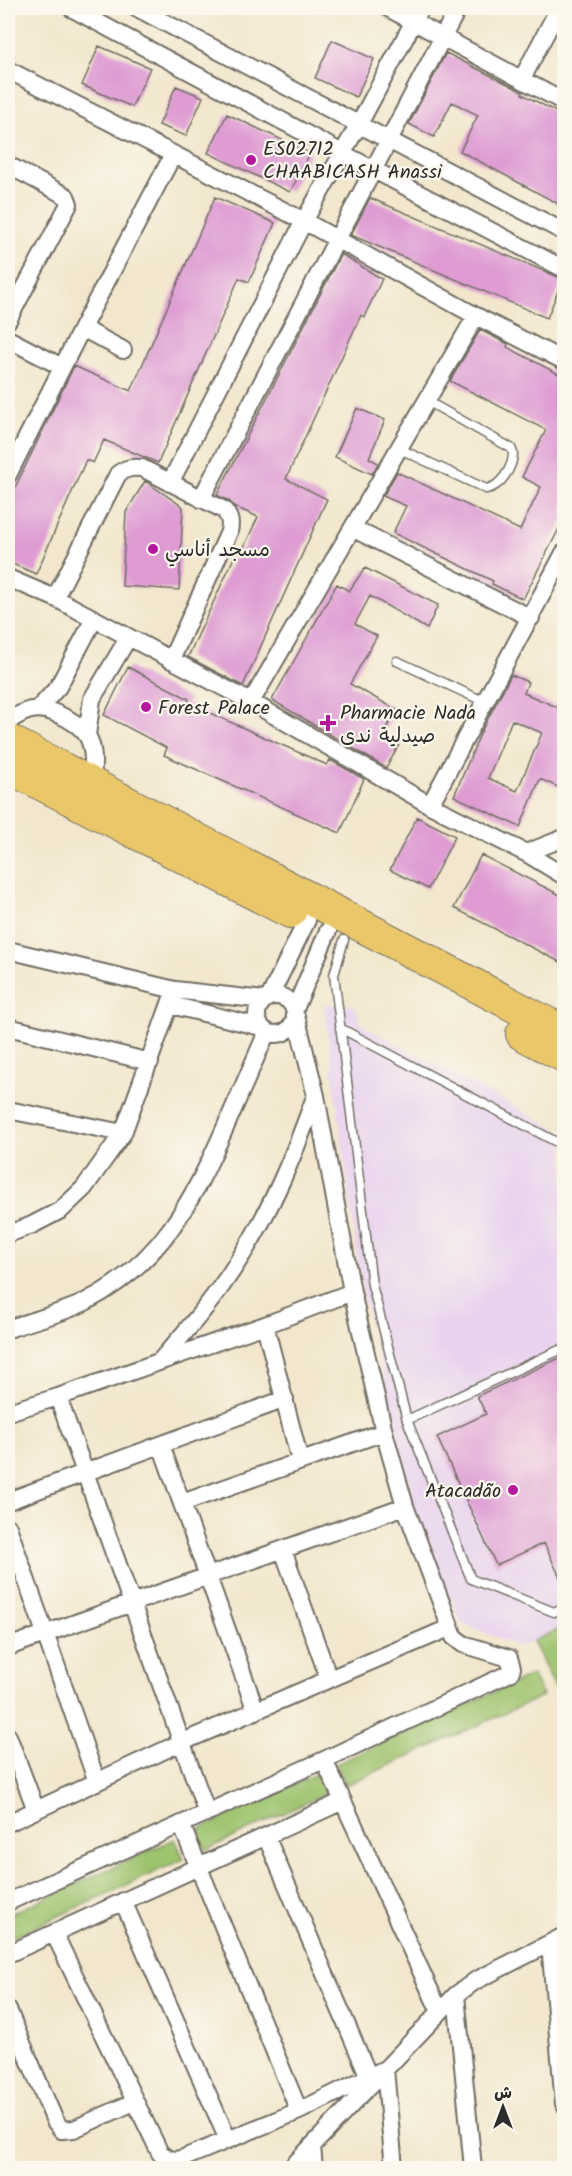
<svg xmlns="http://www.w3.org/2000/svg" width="572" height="2176" viewBox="0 0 572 2176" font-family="Kalam,'Playpen Sans Arabic',sans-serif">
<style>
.built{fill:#e8d2ee}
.green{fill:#9dc36d;stroke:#64774c;stroke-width:1.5}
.building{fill:#de9cd3;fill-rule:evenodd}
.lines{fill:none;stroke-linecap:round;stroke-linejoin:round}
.lane-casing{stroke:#716d64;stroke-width:11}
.street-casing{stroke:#716d64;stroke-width:20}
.highway-casing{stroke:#716d64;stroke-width:34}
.lane{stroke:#fff;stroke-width:8}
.street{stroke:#fff;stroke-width:16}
.highway{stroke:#eac769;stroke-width:32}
.poi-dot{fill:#b5179e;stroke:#fbf7ec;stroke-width:2}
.labels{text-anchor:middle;stroke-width:4.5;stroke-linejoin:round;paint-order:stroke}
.poi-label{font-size:20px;fill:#2b2b2b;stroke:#fbf7ec;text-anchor:start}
</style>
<rect width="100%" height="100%" fill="#fbf7ec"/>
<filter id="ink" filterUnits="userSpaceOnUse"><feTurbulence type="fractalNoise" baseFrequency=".0167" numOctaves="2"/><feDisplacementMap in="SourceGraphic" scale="12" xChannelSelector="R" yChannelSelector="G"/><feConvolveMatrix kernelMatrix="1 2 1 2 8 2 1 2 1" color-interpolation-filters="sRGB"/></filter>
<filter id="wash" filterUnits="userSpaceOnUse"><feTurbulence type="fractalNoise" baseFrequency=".008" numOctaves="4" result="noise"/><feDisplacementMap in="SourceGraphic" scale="24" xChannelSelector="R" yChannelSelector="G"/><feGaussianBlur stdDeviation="1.35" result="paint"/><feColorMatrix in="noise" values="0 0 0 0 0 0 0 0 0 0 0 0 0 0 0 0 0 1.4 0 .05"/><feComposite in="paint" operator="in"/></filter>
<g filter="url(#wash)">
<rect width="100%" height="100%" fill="#f2e7cd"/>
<path class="built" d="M324,1004L355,1006L360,1022L367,1028L564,1133V1626L519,1647L461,1623L412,1506L403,1457L361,1286Z"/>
<path class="green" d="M564,1627V1685L556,1689L533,1641Z
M532,1675L543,1696L346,1785L336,1764Z
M316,1774L325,1794L206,1850L196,1831Z
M175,1839L184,1859L8,1939V1915Z"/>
<g id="blocks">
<path class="building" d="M332,40L374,59L356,97L315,78Z
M99,46L150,68L132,107L82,85Z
M446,53L523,92L522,94L564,116V207L460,151L478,115L452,102L434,137L409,124Z
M176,86L203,97L186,136L159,125Z
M227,114L310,153L290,192L208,153Z
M215,197L275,223L249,282L239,278L158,463L104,440L93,463L86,460L36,574L8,562V502L74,366L131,391Z
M370,198L563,279L547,318L351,235Z
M341,254L382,279L364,317L361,315L286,479L327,499L243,686L188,657L238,549L242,551L258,517L235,507L229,501L217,495Z
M480,330L508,344L507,347L564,377V519L523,599L492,584L493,581L393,533L406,506L383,496L397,472L520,530L541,487L522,477L546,430L450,381Z
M357,408L385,420L369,458L378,463L372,474L335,457Z
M145,481L183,507L179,590L122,586L126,512Z
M365,568L438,605L427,629L370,596L355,624L377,636L350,684L397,710L382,736L399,745L386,768L272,700L337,584L349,591Z
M128,667L189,699L187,703L327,765L330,760L364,779L340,833L164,755L167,748L104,715Z
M511,675L528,682L524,693L564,710V750L560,761L564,763V778L560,788L540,779L520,827L454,796L481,732ZM512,720L542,733L517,791L488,778Z
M417,817L455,836L428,889L390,870Z
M481,855L564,897V964L454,908Z
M564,1356V1586L544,1543L496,1565L437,1437L486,1414L477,1396Z"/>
</g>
</g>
<g filter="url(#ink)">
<use href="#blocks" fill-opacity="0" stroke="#716d64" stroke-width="1.5"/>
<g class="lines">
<defs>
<path id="lane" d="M400,449L486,489C501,487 513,467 513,453L511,448L427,401
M397,661L485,702
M344,940L334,975L372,1285L407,1420L471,1579L554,1612L564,1607
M340,1028L564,1146
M407,1420L564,1348"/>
<path id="street" d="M71,8L372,169L564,269
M137,8L564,232
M388,8L564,102
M8,70L304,221L476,316L564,361
M522,79L559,8
M8,165L66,196L69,204L8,320
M82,328L123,350
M8,339L62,367
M8,475L82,328L173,155
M170,483L304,221L359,124L421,8
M201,499L458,8
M354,529L531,618
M8,578L55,598L251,702L430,805L526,853L564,876
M55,598L118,474C126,468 132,467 142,468L224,510C230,518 231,522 229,532L171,660
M251,702L476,316
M39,708L58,687L94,619
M8,722C30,705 44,706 68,719C75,723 84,729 88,737C95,751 93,768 92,783
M87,735L92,699L128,638
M430,805L564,553
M526,853L564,838
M8,950L175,990L264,1000
M257 1015a19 19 0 1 1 38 0a19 19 0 1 1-38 0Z
M270,996L307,920
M171,1005L261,1027
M295,1009L328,931
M8,1027L150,1062
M8,1110L123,1133
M8,1234L32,1225L61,1210L84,1188L123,1133L175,990
M265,1325L300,1461
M8,1329C33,1320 61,1314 85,1302C161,1263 192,1202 225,1128C239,1096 253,1064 267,1032
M161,1360C188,1329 215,1298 237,1263C271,1211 294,1155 315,1097
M58,1397L207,1813
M8,1412L58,1397L265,1325L352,1292
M161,1445L256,1711
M8,1501L285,1399
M182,1503L384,1432
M8,1527L97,1782
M283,1550L329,1679
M8,1647L405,1506
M8,1736L36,1810
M324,1760L439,2010
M8,1823L180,1743L449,1628
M181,1824L299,2111
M266,1836L369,2077
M123,1901L228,2140
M8,1902L324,1760L510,1673L512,1668L509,1658L463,1644L454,1637L405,1506L384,1432L352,1292L316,1096L296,1016
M54,1933L160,2153L168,2159L177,2160L186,2157L299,2111L385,2069L394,2168
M550,1944L564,2104
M8,1954L343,1801
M456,1995L473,2168
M8,2010L55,2121L62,2130L74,2129L134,2102
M312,2147L314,2168
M291,2168L456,1995L475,1981L564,1936"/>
<path id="highway" d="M8,740L564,1032
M8,767L290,912
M522,1034L564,1056"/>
</defs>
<use href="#lane" class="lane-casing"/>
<use href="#street" class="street-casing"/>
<use href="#highway" class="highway-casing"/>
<use href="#lane" class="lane"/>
<use href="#street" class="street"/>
<use href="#highway" class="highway"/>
</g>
</g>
<g class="poi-dot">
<circle cx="251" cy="160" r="6"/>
<circle cx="153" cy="549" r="6"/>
<circle cx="146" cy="707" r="6"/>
<path d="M325 714h6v6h6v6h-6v6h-6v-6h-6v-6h6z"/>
<circle cx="513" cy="1490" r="6"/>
</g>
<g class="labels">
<g class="poi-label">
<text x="263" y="155">ES02712<tspan x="263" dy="23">CHAABICASH Anassi</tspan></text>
<text x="165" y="556">مسجد أناسي</text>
<text x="158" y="714">Forest Palace</text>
<text x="340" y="719">Pharmacie Nada<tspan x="340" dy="23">صيدلية ندى</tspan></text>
<text x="501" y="1497" text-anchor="end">Atacadão</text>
</g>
</g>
<rect width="572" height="2176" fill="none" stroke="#fbf7ec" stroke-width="30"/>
<g transform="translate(503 2107)" stroke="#fbf7ec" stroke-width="4.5" paint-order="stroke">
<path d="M0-4.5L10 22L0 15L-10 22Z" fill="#2b2b2b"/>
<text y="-9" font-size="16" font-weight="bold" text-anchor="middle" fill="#2b2b2b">ش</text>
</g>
</svg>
